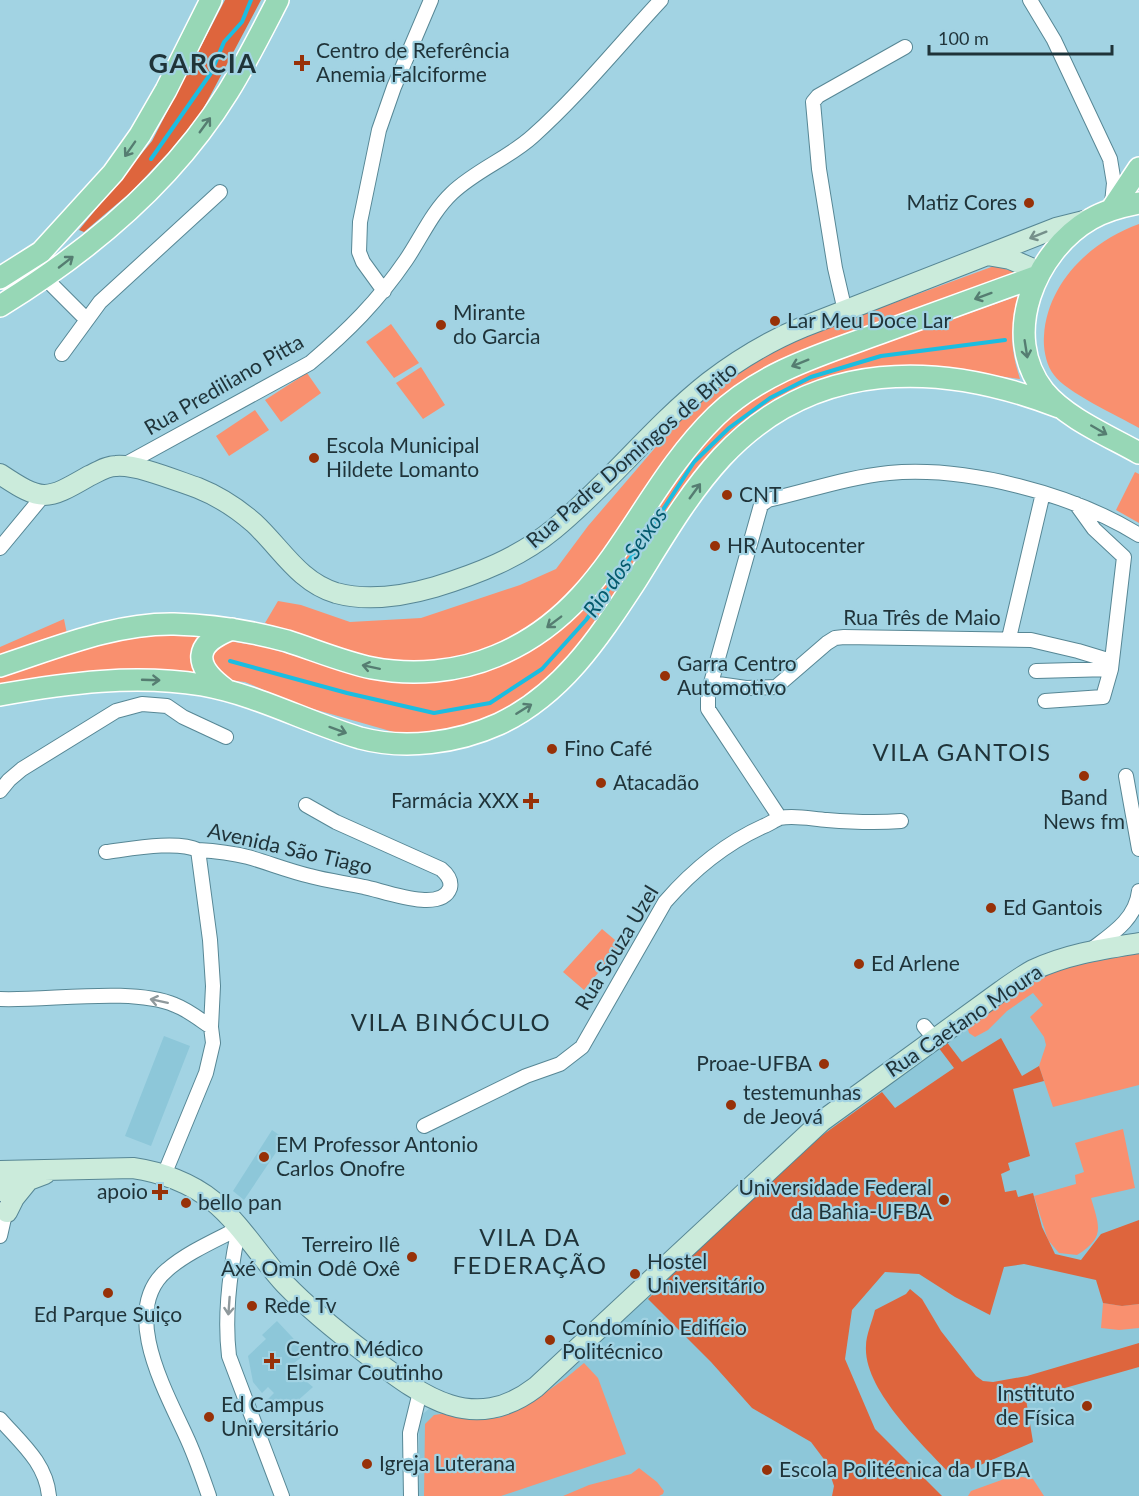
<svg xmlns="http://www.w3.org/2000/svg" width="1139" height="1496" viewBox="0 0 1139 1496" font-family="Lato,sans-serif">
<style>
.built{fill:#8dc7d9}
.green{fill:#f9906f}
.forest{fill:#de653d}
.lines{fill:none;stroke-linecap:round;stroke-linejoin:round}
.stream{stroke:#1bbde1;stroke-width:4}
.street-casing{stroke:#578795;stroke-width:16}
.secondary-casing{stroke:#578795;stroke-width:22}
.primary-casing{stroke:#fff;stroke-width:24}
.street{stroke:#fff;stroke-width:14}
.secondary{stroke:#cbebdb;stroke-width:20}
.primary{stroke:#97d7b6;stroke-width:21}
.oneway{stroke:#557d71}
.oneway2{stroke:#758f8a}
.oneway3{stroke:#8f999c}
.poi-dot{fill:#973108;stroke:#a2d3e3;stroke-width:2}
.labels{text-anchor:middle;stroke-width:4.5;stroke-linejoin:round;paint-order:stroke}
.poi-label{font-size:21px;fill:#1f3339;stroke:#a2d3e3;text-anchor:start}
.street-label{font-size:21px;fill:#1f3339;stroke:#a2d3e3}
.water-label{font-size:22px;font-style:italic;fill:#045a6d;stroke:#a2d3e3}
.quarter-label{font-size:24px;letter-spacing:1.5px;fill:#1f3339;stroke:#a2d3e3}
.district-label{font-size:27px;font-weight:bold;letter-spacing:1.5px;fill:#1f3339;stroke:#a2d3e3}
</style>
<rect width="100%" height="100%" fill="#a2d3e3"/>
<path class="built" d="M1139,953V1496H419V1417L430,1408L500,1415L548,1390L819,1134L921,1056L1069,964Z
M164,1036L190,1046L151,1146L125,1136Z
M272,1130L285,1139L244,1200L233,1191Z
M277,1321L307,1353L289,1367L313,1387L286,1411L264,1403L274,1393L268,1387L262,1393L253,1382L248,1356L266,1339L262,1335Z"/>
<path class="green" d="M1139,224V428C1118,416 1066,392 1054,375C1046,365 1043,348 1044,336C1047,283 1091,241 1139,224Z
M994,266L1019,273L720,402L665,458L609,544L557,611L498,647L427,663L367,658L265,623L278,601L301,605L350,622L421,618L520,585L556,569L588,526L691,406L739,371L785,343Z
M1021,295C1009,327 1010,347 1020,379L945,369L881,367L817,381L770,406L736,431L699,465L592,628L565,662L530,695L475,724L404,735L303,706L245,682L195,676L0,689V673L59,655L137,636H198L265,647L355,674L432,683L505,663L563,628L605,585L690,459L723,424L764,392L799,374Z
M391,324L419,363L394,378L366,342Z
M421,367L445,405L423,419L396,383Z
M307,373L321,393L281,422L265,400Z
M255,410L269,430L229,456L216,436Z
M1135,472L1139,474V523L1116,510Z
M64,619L67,634L0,656V647Z
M602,929L621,945L584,990L563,972Z
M1139,953V1085L1053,1107L1039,1066L1046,1045L1044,1037L1030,1017L1043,1005L1033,993L1007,1011L988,1030L975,1037L969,1033L967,1026L998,1000L1052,970Z
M1123,1129L1135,1188L1091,1198C1099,1226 1106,1237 1077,1255L1059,1253L1048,1240L1034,1196L1076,1184L1075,1175L1084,1172L1075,1143Z
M1103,1303L1122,1306L1139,1304V1328L1119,1330L1101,1328Z
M584,1363L598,1378L626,1454L501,1496H424L425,1424L434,1415L454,1412L499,1418L542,1395L566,1378Z
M639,1468L657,1482L664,1491L663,1494L659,1496H563L589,1485L631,1474Z
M1022,1477L1033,1479L1044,1496H968L971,1491L1007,1478Z"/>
<path class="forest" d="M225,0H261L201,113L169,152L131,192L84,232L79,230L152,141Z
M1001,1038L1022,1076L1039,1066L1044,1081L1013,1089L1030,1156L1008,1163L1010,1170L1001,1174L1005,1192L1016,1190L1018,1197L1033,1193L1042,1227L1055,1254L1081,1260L1101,1234L1139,1220V1304L1122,1306L1103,1303L1096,1280L1024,1264L1004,1267L990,1315L955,1297L919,1274L885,1272L852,1310L845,1359L875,1429L942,1496H832L834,1486L826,1462L811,1442L752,1408L711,1362L648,1299L784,1163L882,1092L895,1108L954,1068L938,1047L946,1041L962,1062Z
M910,1289L922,1299L941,1331L976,1376L983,1381L993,1382L1027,1376L1139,1343V1367L1026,1399L1033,1442L953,1477C925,1447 863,1390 866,1346C866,1335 872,1322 875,1310L906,1294Z"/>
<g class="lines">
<path class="stream" d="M151,159L211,73L224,42L242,22L251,0
M230,661L347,693L434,713L490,703L542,669L586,620L638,548L694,462L729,428L770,398L811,377L881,356L1005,340"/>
<defs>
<path id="street" d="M1030,0L1054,40L1110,159L1114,183L1112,203
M45,278L87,320
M384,291L363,262L359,252L360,222L379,130L394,87L431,0
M845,311L835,268L819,169L813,102L818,96L905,47
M62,354L100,302L220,192
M124,465L310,363C348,331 378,301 406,260C421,238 432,212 452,193C476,170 509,158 533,136C579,95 619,45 661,0
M0,548L43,496
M1009,638L1043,493
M1036,671L1111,669
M711,683L746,688L776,687L827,643L835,638L844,637L1031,640L1078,651L1111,661
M1045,701L1103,697L1111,669L1124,557L1094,529L1076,504
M1126,776L1139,849
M0,791L9,780L22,769L116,711L142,704L167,706L183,717L226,737
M780,818L708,709V696L711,683L761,505L768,500C808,491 848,477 889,473C967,466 1073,494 1139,535
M106,852C130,849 177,840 198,850C215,851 232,853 248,857C269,863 289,871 310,876C328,881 346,883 364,887C382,890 441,914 450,888C452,880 447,874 441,869L336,822L306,805
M1092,949C1112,934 1136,919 1139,891
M0,999C49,1001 132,987 175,1005C188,1010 199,1019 211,1027
M924,1026L935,1039
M424,1126L526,1076L560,1064L582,1047L665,902C692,871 726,843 764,826C769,824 775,820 780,818C795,815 812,819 827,820C852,822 876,823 901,821
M164,1175L206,1073L213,1043L211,1027L213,986L210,940L198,850
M239,1228C230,1269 224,1314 229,1356L282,1496
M0,1236L7,1205
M0,1419C21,1443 46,1463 49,1496
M209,1496C202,1476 195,1455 186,1436C166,1392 119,1310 167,1270C186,1253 216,1240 239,1228
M411,1496L410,1433L420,1392"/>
<path id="secondary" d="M987,255L1010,259L1040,272
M0,474C42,502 46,501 89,476C98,472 106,466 116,466C137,464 177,481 198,488C218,496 238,509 254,523C281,548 299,582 336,593C369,602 404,596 435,587C477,574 519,558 554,529C609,484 653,426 709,382C739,359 769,341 803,327L1056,228L1088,220
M0,1171L133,1168C161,1172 191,1183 213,1201C241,1224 260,1257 285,1284C310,1310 339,1333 368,1355C421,1395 472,1436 536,1387L822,1121L1001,991C1011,984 1022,976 1033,970C1067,954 1102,949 1139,943
M0,1191L45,1174
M7,1212L14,1198L27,1182"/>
<path id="primary" d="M1139,203C1123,206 1106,210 1091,219C1035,251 1000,336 1044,391C1066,418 1109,436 1139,453
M1111,210L1139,168
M0,278L41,252L113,173L140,135L166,90L211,0
M0,306C88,252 173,181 228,92C246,63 262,31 278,0
M0,666C56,648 114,623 174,624C212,625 250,631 287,641C315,650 343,662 372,668C413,676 458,672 496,656C609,610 634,496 716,416C762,371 826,353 886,331C936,313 987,294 1038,276
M225,689C193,665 193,644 232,629
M0,695C67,683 135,674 202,685C258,695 306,722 360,738C405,750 457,743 499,724C561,695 598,639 634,584C661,541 687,495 722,457C814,358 940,361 1059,407"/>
</defs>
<use href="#street" class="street-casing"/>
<use href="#secondary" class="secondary-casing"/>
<use href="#primary" class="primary-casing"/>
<use href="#street" class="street"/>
<use href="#secondary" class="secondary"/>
<use href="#primary" class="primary"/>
</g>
<defs><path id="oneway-shaft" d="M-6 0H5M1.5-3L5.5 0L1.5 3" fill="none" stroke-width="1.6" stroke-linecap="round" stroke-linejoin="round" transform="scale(1.5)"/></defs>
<g class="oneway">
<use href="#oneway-shaft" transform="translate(205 125) rotate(-54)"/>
<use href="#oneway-shaft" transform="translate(130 149) rotate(125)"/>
<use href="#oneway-shaft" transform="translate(66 262) rotate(-38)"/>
<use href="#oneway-shaft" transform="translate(983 296) rotate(160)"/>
<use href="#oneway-shaft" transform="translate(1026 349) rotate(81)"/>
<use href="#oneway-shaft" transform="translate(800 363) rotate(158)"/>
<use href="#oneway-shaft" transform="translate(1099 430) rotate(30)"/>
<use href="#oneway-shaft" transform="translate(695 491) rotate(-54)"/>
<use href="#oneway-shaft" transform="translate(554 622) rotate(143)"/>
<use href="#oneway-shaft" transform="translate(371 667) rotate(-168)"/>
<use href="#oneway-shaft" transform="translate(151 680) rotate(2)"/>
<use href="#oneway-shaft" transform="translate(524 709) rotate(-32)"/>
<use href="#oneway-shaft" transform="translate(338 730) rotate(20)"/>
</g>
<use class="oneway2" href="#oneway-shaft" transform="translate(1038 235) rotate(158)"/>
<g class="oneway3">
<use href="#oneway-shaft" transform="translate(159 1001) rotate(-168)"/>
<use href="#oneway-shaft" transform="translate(229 1306) rotate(94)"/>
</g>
<g class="poi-dot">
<path d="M299 54h6v6h6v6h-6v6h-6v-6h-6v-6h6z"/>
<circle cx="1029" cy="203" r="6"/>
<circle cx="775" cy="321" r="6"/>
<circle cx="441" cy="325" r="6"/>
<circle cx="314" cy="458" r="6"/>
<circle cx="727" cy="495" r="6"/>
<circle cx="715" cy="546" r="6"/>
<circle cx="665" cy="676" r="6"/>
<circle cx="552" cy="749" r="6"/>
<circle cx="1084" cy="776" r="6"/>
<circle cx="601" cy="783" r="6"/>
<path d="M528 792h6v6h6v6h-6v6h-6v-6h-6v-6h6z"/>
<circle cx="991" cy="908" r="6"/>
<circle cx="859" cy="964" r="6"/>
<circle cx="824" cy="1064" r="6"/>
<circle cx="731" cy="1105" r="6"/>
<circle cx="264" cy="1157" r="6"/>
<path d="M157 1183h6v6h6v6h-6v6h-6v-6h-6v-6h6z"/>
<circle cx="944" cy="1200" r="6"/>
<circle cx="186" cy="1203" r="6"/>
<circle cx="412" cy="1257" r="6"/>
<circle cx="635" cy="1274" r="6"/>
<circle cx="108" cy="1293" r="6"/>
<circle cx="252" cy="1306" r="6"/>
<circle cx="550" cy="1340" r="6"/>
<path d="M269 1352h6v6h6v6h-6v6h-6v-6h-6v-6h6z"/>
<circle cx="1087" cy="1406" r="6"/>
<circle cx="209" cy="1417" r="6"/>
<circle cx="367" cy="1464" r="6"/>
<circle cx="767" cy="1470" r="6"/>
</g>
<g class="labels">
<g class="poi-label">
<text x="316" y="58">Centro de Referência<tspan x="316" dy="24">Anemia Falciforme</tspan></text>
<text x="1017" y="210" text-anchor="end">Matiz Cores</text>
<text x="453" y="320">Mirante<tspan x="453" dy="24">do Garcia</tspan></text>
<text x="787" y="328">Lar Meu Doce Lar</text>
<text x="326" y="453">Escola Municipal<tspan x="326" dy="24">Hildete Lomanto</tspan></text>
<text x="739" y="502">CNT</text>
<text x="727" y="553">HR Autocenter</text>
<text x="677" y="671">Garra Centro<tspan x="677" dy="24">Automotivo</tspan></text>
<text x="564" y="756">Fino Café</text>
<text x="613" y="790">Atacadão</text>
<text x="1084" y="805" text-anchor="middle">Band<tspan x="1084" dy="24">News fm</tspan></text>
<text x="519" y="808" text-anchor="end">Farmácia XXX</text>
<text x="1003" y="915">Ed Gantois</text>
<text x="871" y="971">Ed Arlene</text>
<text x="812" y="1071" text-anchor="end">Proae-UFBA</text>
<text x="743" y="1100">testemunhas<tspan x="743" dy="24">de Jeová</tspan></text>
<text x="276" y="1152">EM Professor Antonio<tspan x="276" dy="24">Carlos Onofre</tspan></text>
<text x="932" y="1195" text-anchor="end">Universidade Federal<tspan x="932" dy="24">da Bahia-UFBA</tspan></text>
<text x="148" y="1199" text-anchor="end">apoio</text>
<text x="198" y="1210">bello pan</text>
<text x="400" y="1252" text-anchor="end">Terreiro Ilê<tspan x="400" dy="24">Axé Omin Odê Oxê</tspan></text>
<text x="647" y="1269">Hostel<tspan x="647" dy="24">Universitário</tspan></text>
<text x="264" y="1313">Rede Tv</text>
<text x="108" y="1322" text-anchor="middle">Ed Parque Suiço</text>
<text x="562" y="1335">Condomínio Edifício<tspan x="562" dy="24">Politécnico</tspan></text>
<text x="286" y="1356">Centro Médico<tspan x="286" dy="24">Elsimar Coutinho</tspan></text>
<text x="1075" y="1401" text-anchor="end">Instituto<tspan x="1075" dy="24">de Física</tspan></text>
<text x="221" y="1412">Ed Campus<tspan x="221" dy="24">Universitário</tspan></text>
<text x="379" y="1471">Igreja Luterana</text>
<text x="779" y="1477">Escola Politécnica da UFBA</text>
</g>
<g class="street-label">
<text transform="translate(224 385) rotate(-30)" y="7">Rua Prediliano Pitta</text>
<text transform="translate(632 455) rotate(-41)" y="7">Rua Padre Domingos de Brito</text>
<text x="922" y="625">Rua Três de Maio</text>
<text transform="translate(290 849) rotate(13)" y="7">Avenida São Tiago</text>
<text transform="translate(617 948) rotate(-59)" y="7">Rua Souza Uzel</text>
<text transform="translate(964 1021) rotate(-34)" y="7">Rua Caetano Moura</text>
</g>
<g class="water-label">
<text transform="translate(625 562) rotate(-55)" y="8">Rio dos Seixos</text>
</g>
<g class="quarter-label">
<text x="962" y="761">VILA GANTOIS</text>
<text x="451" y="1031">VILA BINÓCULO</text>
<text x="530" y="1246">VILA DA<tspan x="530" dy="28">FEDERAÇÃO</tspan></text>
</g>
<g class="district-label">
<text x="203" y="73">GARCIA</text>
</g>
</g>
<path d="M929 45v9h183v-9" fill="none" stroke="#1f3339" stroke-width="3"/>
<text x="938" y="45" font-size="18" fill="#1f3339" stroke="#a2d3e3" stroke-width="4.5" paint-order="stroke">100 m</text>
</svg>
